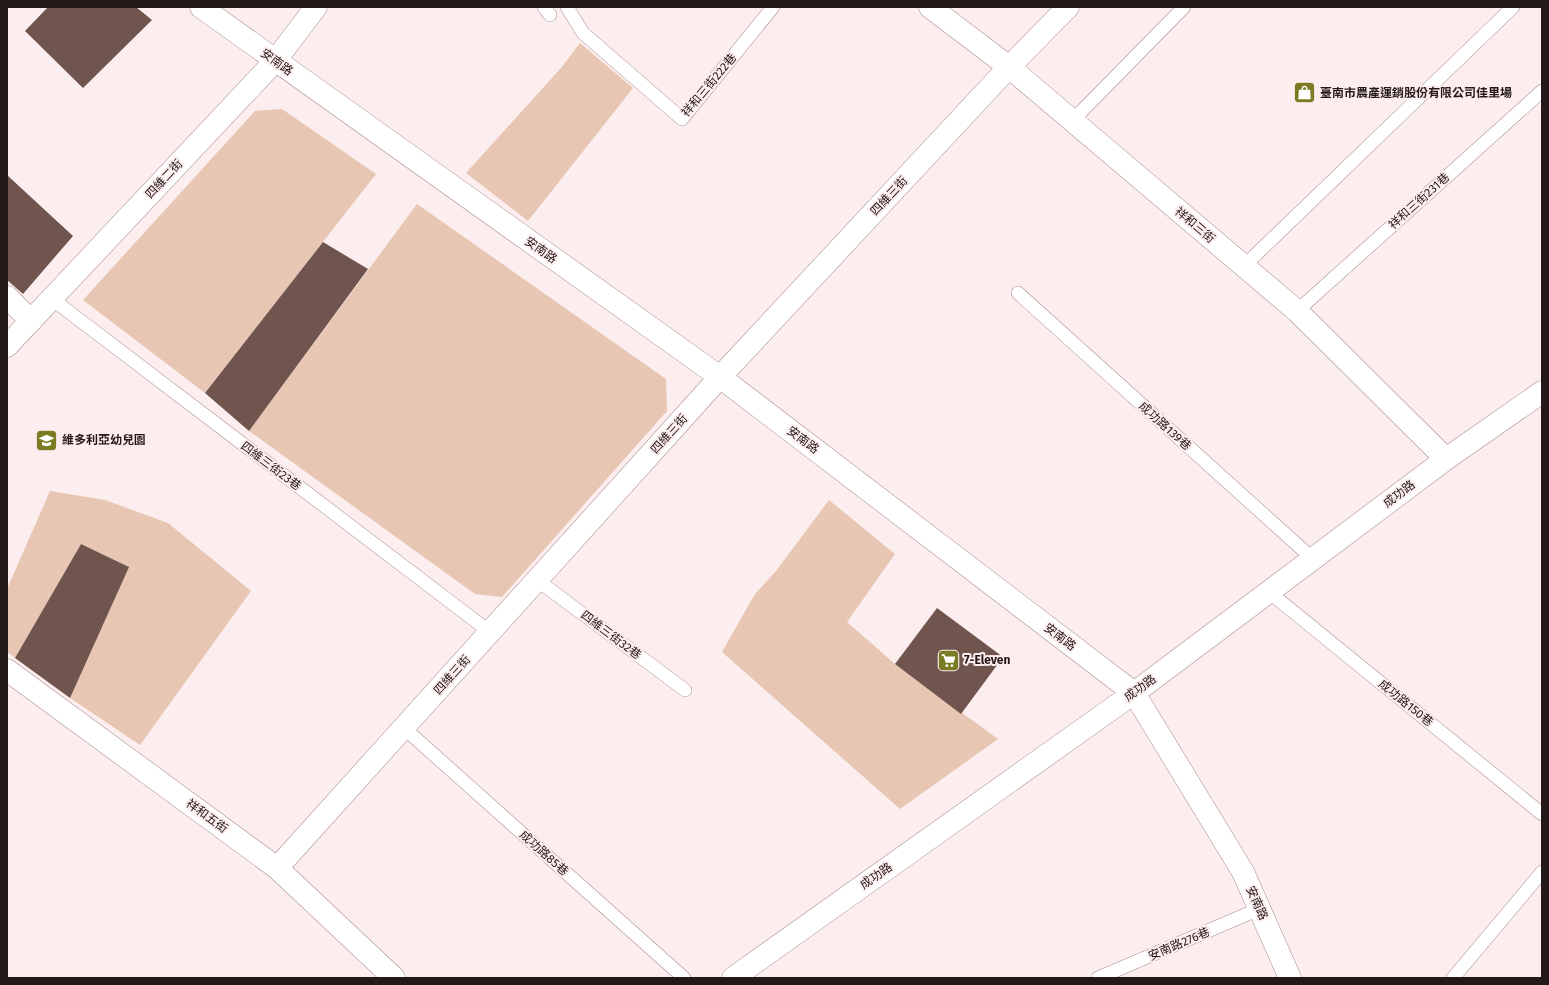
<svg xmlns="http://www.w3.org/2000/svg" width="1549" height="985" viewBox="0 0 1549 985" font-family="'Fira Sans','Noto Sans TC',sans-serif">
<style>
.green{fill:#e7c6b3}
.building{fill:#70544e}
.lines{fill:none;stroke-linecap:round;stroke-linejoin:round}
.service-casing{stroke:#ab8b8d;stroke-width:14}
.minor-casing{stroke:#ab8b8d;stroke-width:23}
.service{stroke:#fff;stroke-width:13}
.minor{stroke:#fff;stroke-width:22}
.labels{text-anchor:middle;stroke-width:4;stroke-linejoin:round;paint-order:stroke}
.street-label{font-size:12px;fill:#241819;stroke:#fceeee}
.poi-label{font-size:12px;font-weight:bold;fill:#241819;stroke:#fceeee;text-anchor:start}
</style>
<rect width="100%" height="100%" fill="#fceeee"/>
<path class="green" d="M580,43L633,88L528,221L466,173L561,68Z
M282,109L376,174L205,393L83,300L255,111Z
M417,204L666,379L667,411L502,597L475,594L249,431Z
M50,491L105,500L168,523L251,591L140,745L70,698L127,566L81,544L15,658L7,652V589Z
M829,500L895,554L847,622L895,664L998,739L900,809L722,652L755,594L776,571Z"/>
<path class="building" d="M48,7H136L152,20L83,88L25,31Z
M7,175L73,236L23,294L7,280Z
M323,242L368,269L249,431L205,393Z
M81,544L129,567L70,698L15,658Z
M937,608L1003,657L961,714L895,664Z"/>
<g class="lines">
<defs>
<path id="service" d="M544,7L550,15
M567,7L583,33L682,119L773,7
M1072,121L1184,7
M1244,266L1513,7
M1018,293L1313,559
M52,299L490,632
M1297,311L1542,91
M537,580L685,690
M1269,592L1542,814
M404,728L684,978
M1098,978L1259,909
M1453,978L1542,872"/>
<path id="minor" d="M201,7L720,377L1134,693L1243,872L1290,978
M930,7L1009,67L1297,311L1446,459
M7,297L31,321
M7,346L275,61L316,7
M7,670L277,868L394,978
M277,868L720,377L1009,67L1068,7
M733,978L1134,693L1446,459L1542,392"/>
</defs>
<use href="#service" class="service-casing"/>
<use href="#minor" class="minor-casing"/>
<use href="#service" class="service"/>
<use href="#minor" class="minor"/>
</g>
<defs>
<symbol id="shop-square" viewBox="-11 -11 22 22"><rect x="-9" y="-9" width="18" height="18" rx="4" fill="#7a7b22" stroke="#fceeee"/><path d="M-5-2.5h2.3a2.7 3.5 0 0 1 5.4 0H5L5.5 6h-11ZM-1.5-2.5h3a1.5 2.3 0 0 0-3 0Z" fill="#fff"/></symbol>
<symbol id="school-square" viewBox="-11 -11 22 22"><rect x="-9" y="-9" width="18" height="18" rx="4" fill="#7a7b22" stroke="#fceeee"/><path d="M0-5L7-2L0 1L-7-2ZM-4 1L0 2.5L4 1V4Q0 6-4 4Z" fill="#fff"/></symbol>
<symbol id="supermarket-square" viewBox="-11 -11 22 22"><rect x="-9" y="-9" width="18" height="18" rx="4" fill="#7a7b22" stroke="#fceeee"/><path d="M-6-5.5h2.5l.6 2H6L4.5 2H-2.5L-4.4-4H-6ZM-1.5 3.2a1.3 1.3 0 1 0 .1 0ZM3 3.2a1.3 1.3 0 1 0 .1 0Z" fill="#fff"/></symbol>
</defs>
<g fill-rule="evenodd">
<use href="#shop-square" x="1292" y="80" width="25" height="25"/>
<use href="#school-square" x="34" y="428" width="25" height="25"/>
<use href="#supermarket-square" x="936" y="648" width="25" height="25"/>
</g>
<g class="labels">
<g class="street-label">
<text transform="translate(277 62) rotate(36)" y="4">安南路</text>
<text transform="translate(709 85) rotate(-50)" y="4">祥和三街222巷</text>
<text transform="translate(164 179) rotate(-47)" y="4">四維二街</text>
<text transform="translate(889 196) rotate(-47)" y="4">四維三街</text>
<text transform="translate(1419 201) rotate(-42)" y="4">祥和三街231巷</text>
<text transform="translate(1195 225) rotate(40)" y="4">祥和三街</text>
<text transform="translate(541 250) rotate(35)" y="4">安南路</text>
<text transform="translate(1165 426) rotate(42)" y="4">成功路139巷</text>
<text transform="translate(669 434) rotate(-48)" y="4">四維三街</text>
<text transform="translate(803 440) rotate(37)" y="4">安南路</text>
<text transform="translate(271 466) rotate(37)" y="4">四維三街23巷</text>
<text transform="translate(1399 494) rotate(-37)" y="4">成功路</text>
<text transform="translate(611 635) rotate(37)" y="4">四維三街32巷</text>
<text transform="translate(1060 637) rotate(37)" y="4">安南路</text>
<text transform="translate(452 675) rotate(-48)" y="4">四維三街</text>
<text transform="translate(1140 688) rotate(-36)" y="4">成功路</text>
<text transform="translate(1406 703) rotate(39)" y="4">成功路150巷</text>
<text transform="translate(207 816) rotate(36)" y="4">祥和五街</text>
<text transform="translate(544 853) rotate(42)" y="4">成功路85巷</text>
<text transform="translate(876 876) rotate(-35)" y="4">成功路</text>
<text transform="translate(1257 903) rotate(66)" y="4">安南路</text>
<text transform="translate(1179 944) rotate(-23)" y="4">安南路276巷</text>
</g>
<g class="poi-label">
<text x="1320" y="97">臺南市農產運銷股份有限公司佳里場</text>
<text x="62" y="444">維多利亞幼兒園</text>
<text x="964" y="664">7-Eleven</text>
</g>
</g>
<rect width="1549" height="985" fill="none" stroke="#241819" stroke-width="16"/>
</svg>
